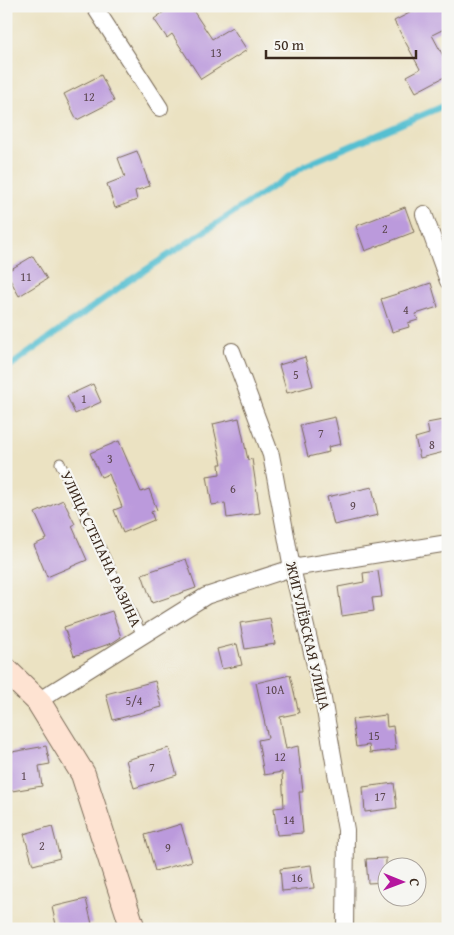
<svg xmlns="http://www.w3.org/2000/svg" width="454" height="935" viewBox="0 0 454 935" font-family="'Gentium Book Plus',serif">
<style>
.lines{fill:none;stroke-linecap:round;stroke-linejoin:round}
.stream{stroke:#55bfd1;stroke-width:6}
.building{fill:#bb9adc}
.lane-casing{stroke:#796a57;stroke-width:11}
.street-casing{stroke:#796a57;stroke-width:18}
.secondary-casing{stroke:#796a57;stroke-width:26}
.lane{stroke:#fff;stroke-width:9}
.street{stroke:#fff;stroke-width:16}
.secondary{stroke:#fee3d2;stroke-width:24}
.labels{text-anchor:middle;stroke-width:4.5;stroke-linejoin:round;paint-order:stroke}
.number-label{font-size:12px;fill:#5b464e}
.street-label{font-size:15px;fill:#3b2a1e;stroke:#f6f6f2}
</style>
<rect width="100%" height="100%" fill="#f6f6f2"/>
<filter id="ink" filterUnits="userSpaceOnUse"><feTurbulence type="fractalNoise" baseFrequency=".02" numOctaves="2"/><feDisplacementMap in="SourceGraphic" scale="10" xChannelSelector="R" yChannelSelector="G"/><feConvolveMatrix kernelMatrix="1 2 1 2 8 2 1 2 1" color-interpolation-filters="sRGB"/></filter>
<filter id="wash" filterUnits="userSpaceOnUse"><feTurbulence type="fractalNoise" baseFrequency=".0096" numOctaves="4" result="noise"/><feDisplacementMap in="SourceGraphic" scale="20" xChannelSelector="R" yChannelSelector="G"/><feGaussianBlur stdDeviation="1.12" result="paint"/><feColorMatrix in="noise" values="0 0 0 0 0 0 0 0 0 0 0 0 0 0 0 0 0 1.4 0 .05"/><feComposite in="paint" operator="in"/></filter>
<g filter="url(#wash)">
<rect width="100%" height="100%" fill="#ebe2c2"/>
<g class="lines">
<path class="stream" d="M6,369L130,280L306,165L448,104"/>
</g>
<g id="blocks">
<path class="building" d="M172,6H190L212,39L232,27L247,50L201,79L172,34L167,38L154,19Z
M423,6H448V27L432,35L448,65V75L416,92L407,76L420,69L394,21Z
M101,75L114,101L77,120L64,94Z
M137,151L150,186L135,191L137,200L115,208L107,184L125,177L118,158Z
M405,207L414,232L365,251L356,226Z
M33,256L47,279L19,296L6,272Z
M431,283L438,307L416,314L418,320L408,323L409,327L392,332L381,299Z
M305,357L313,386L287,393L279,365Z
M93,384L101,402L75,414L67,396Z
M335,417L341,444L328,447L329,452L308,457L300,425Z
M239,418L248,460L252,459L260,513L227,518L225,503L212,505L207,476L220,474L219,464H222L213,424Z
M448,419V451L420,458L415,438L429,434L427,423Z
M119,441L141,492L149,489L157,510L151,512L154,520L123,533L114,510L122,507L109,474L101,477L90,453Z
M372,487L378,515L334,525L327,497Z
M63,500L75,524L72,526L87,560L47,577L34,545L47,539L35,513Z
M186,559L196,588L152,603L142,574Z
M378,571L382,597L372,598L374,611L342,616L338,587L364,582L363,573Z
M112,611L121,637L112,643L74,656L64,627Z
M270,618L275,644L245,649L240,623Z
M237,644L242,665L222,669L217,649Z
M290,675L299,713L280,717L286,749L298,746L303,792H299L303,833L277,835L274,808L284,807L282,772L264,775L258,740L268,738L256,683Z
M155,681L162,707L113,720L106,694Z
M386,715L387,727L393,726L396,750L370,753L369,745L356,747L352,719Z
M46,746L50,764L39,766L42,786L6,792V753Z
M169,748L177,775L134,788L126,760Z
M394,783L397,808L365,812L363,787Z
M181,824L192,861L155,871L145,835Z
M52,826L60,858L33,865L24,834Z
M386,858V882L368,883L366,859Z
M311,865L314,888L282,891L280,869Z
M86,899L92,924L70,929H57L52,907Z"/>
</g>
</g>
<g filter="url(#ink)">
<use href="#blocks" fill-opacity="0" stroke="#796a57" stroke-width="1"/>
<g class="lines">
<defs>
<path id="lane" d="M60,463L142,635"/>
<path id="street" d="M94,6L160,108
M424,214L448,281
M232,351L271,455L292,568L323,699L346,830L345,929
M38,701L206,596L292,568L448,543"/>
<path id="secondary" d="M6,670L38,701L83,774L133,929"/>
</defs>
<use href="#lane" class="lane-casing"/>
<use href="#street" class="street-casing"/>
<use href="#secondary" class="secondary-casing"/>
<use href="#lane" class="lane"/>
<use href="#street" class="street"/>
<use href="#secondary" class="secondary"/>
</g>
</g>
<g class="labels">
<g class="number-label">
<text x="216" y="57">13</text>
<text x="89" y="101">12</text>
<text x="385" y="233">2</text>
<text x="26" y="281">11</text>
<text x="406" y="314">4</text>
<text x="296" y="379">5</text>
<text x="84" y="403">1</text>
<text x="321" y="438">7</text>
<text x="432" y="449">8</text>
<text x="110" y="463">3</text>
<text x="233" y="493">6</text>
<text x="353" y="510">9</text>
<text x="275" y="694">10А</text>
<text x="134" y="705">5/4</text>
<text x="374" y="740">15</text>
<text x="280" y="761">12</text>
<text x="152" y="772">7</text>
<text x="24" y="780">1</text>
<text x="380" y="801">17</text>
<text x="289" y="824">14</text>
<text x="42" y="850">2</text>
<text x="168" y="852">9</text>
<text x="297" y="882">16</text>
</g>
<g class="street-label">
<text transform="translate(101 549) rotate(65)" y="5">УЛИЦА СТЕПАНА РАЗИНА</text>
<text transform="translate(308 636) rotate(77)" y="5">ЖИГУЛЁВСКАЯ УЛИЦА</text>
</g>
</g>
<rect width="454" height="935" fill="none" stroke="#f6f6f2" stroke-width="25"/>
<g transform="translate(402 882) rotate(91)"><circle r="24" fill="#f6f6f2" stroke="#aba49d"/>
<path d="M0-4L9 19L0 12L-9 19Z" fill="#b5179e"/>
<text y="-8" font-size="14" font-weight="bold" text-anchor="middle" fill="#3b2a1e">С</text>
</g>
<path d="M266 50v8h150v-8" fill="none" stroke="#3b2a1e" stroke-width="2.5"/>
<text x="274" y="50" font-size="15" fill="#3b2a1e" stroke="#f6f6f2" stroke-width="4" paint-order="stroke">50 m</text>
</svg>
